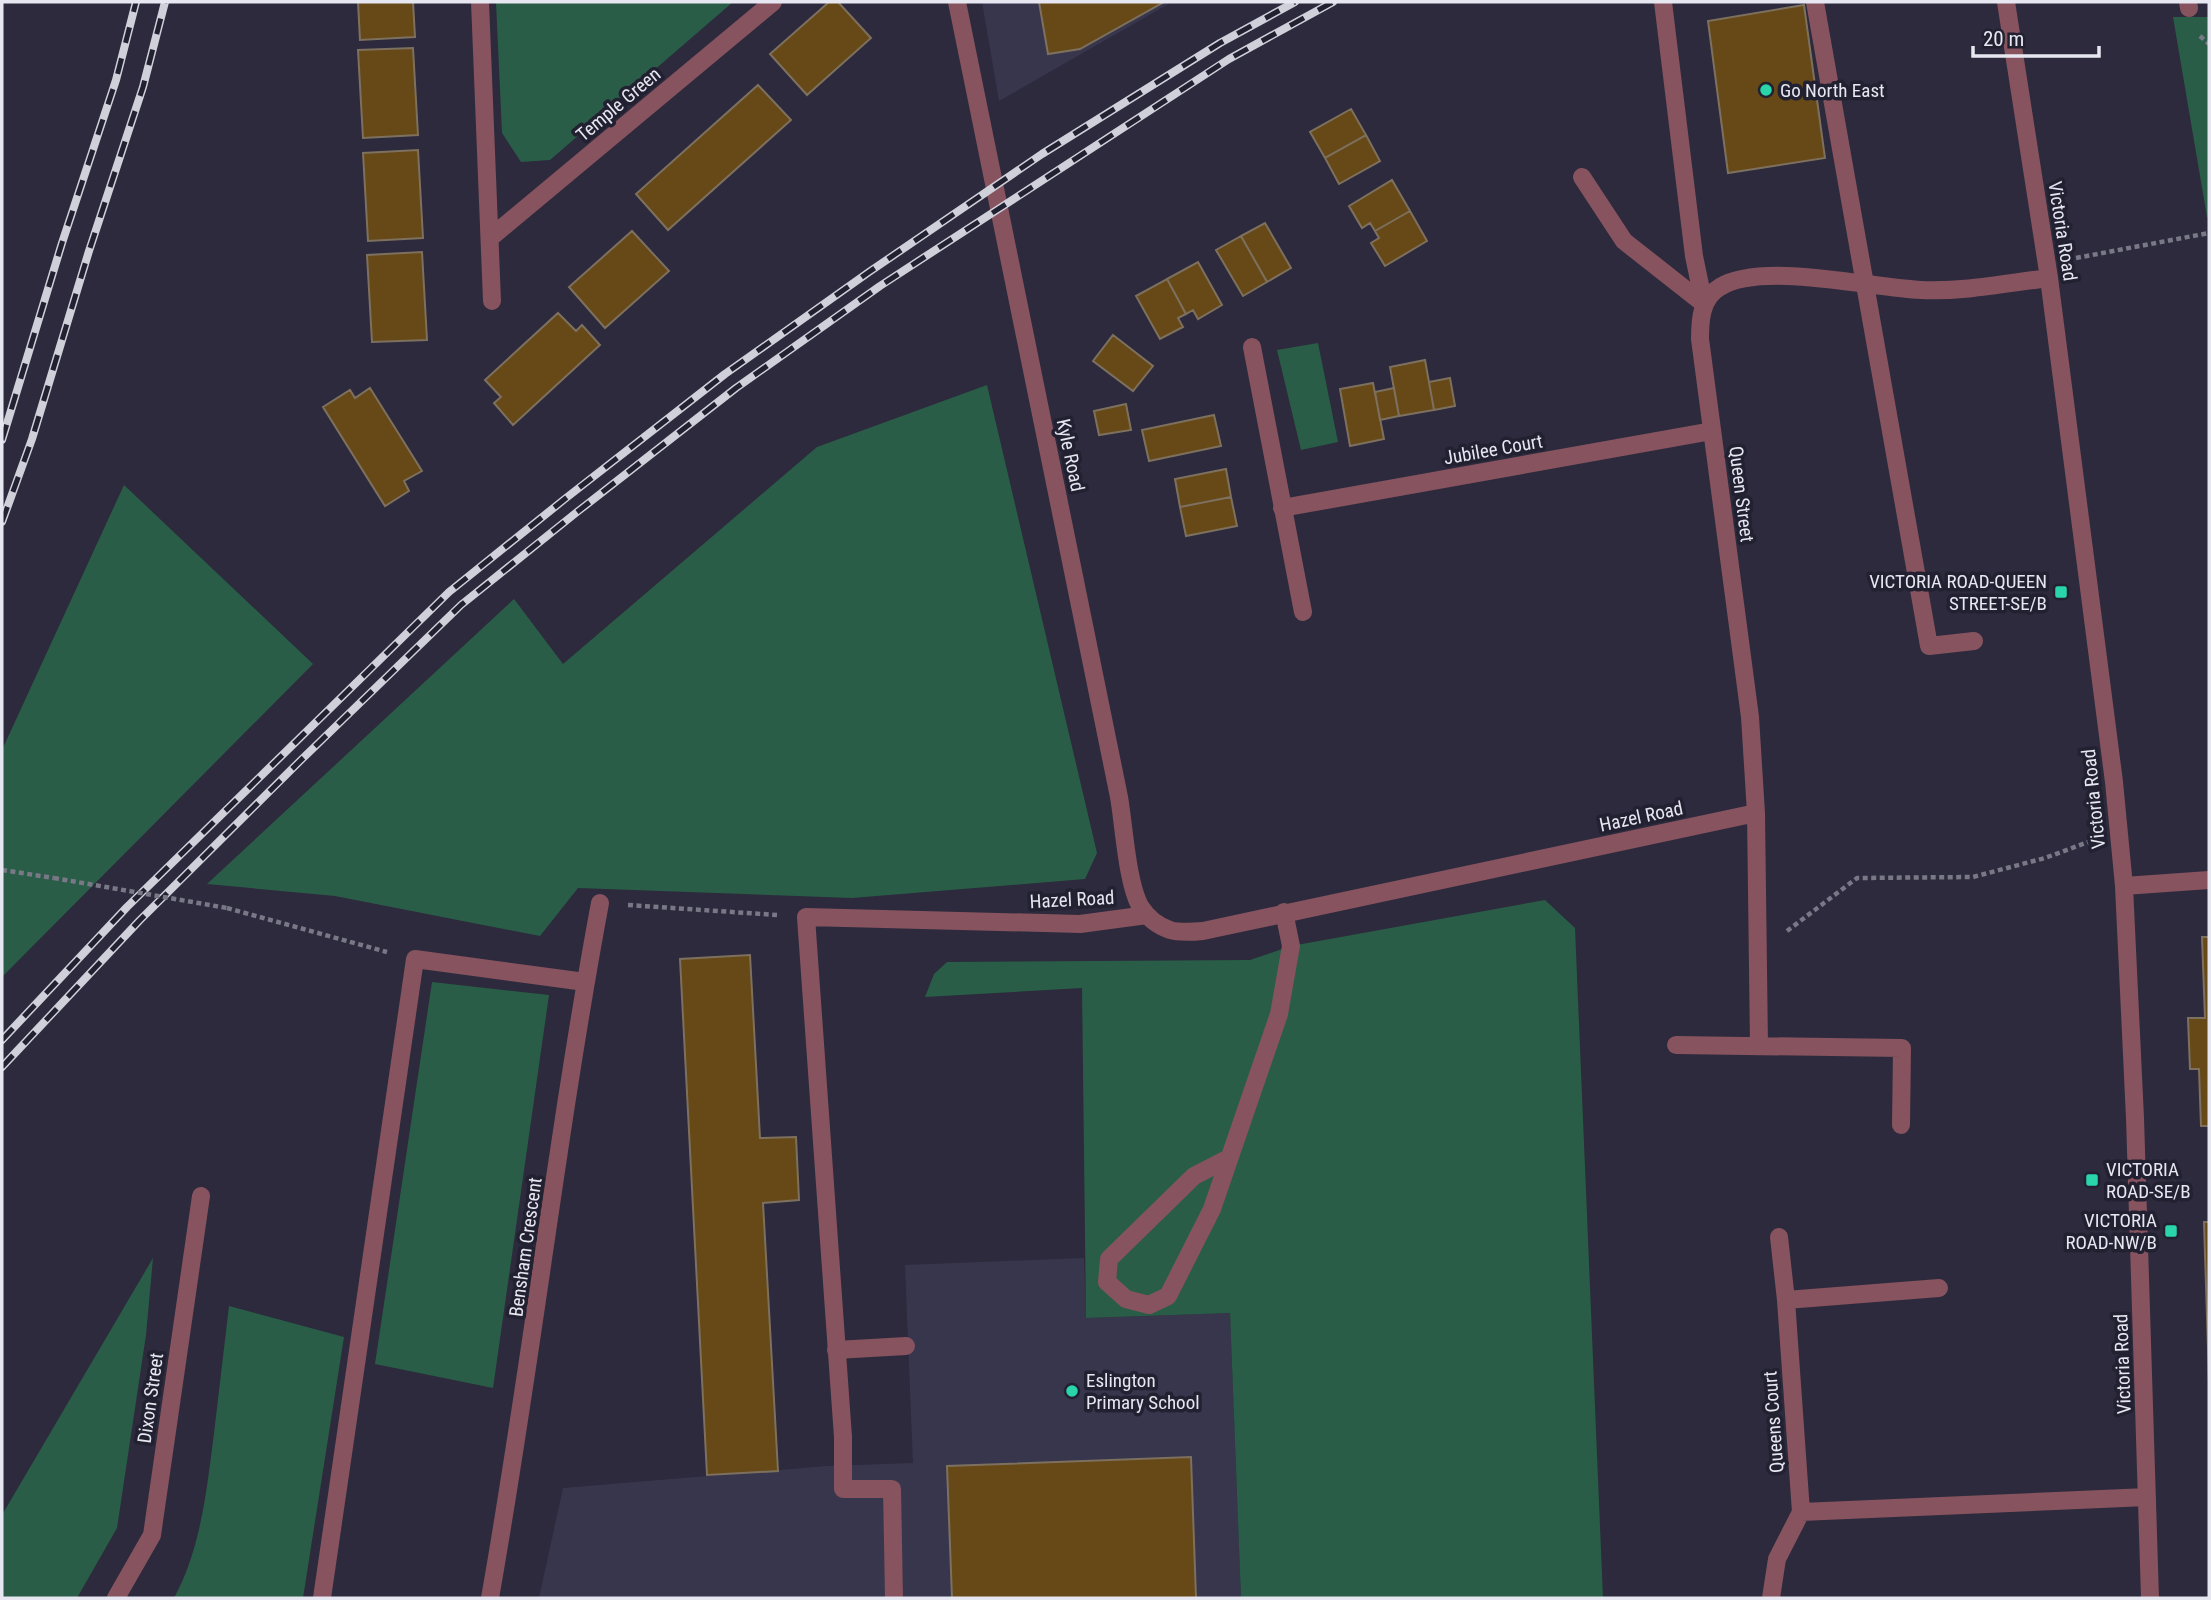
<svg xmlns="http://www.w3.org/2000/svg" width="2211" height="1600" viewBox="0 0 2211 1600" font-family="'Roboto Condensed',sans-serif">
<style>
.built{fill:#38364d}
.green{fill:#2a5d47}
.building{fill:#664917;stroke:#7d705e;stroke-width:2}
.lines{fill:none;stroke-linecap:round;stroke-linejoin:round}
.path{stroke:#797887;stroke-width:4.5;stroke-dasharray:5 3.5;stroke-linecap:butt}
.lane{stroke:#86535f;stroke-width:18}
.street{stroke:#86535f;stroke-width:18}
.rail-casing{stroke:#d0d0db;stroke-width:8}
.rail{stroke:#222131;stroke-width:5;stroke-dasharray:16;stroke-linecap:butt}
.path-bridge{stroke:#797887;stroke-width:4.5;stroke-dasharray:5 3.5;stroke-linecap:butt}
.poi-dot{fill:#2ad5ac;stroke:#222131;stroke-width:2.5}
.labels{text-anchor:middle;stroke-width:7;stroke-linejoin:round;paint-order:stroke}
.poi-label{font-size:19px;fill:#e7e7f2;stroke:#222131;text-anchor:start}
.street-label{font-size:19px;fill:#e7e7f2;stroke:#222131}
</style>
<rect width="100%" height="100%" fill="#2c2a3c"/>
<path class="built" d="M982,2H1172L999,101Z
M1084,1258L1086,1318L1230,1313L1241,1598H539L563,1488L827,1466L913,1463L905,1265Z"/>
<path class="green" d="M496,2H733L550,160L521,162L502,133Z
M2173,17H2209V217H2207Z
M1318,343L1338,442L1301,450L1277,350Z
M987,385L1097,853L1085,879L852,898L578,888L540,936L335,896L207,884L514,599L563,664L817,447Z
M124,485L313,664L2,977V750Z
M1545,900L1575,928L1603,1598H1241L1230,1313L1086,1318L1082,988L925,997L934,974L947,962L1250,960L1291,946Z
M432,982L549,995L493,1388L375,1364Z
M153,1258L146,1335L117,1528L77,1598H2V1515Z
M229,1306L344,1337L303,1598H174C201,1549 207,1488 214,1433C219,1391 224,1348 229,1306Z"/>
<path class="building" d="M358,2H413L415,37L360,40Z
M829,2H838L871,38L807,95L770,54Z
M1039,2H1164L1080,49L1048,54Z
M1804,5L1825,158L1728,173L1708,21Z
M413,48L418,135L363,138L358,50Z
M758,85L791,120L668,230L636,194Z
M1351,109L1366,135L1325,158L1310,132Z
M1366,135L1380,161L1339,184L1325,158Z
M418,150L423,238L368,241L363,153Z
M1392,180L1410,211L1375,231L1370,223L1362,228L1349,206Z
M1410,211L1427,241L1385,266L1371,243L1379,238L1375,231Z
M1265,223L1291,268L1267,282L1241,236Z
M632,231L669,271L605,328L569,287Z
M1241,236L1267,282L1243,296L1216,250Z
M422,252L427,340L372,342L367,255Z
M1198,262L1222,305L1198,319L1193,310L1186,314L1167,279Z
M1167,279L1186,314L1178,318L1183,327L1160,339L1136,296Z
M558,313L576,331L582,325L600,345L513,425L494,403L501,397L485,380Z
M1113,335L1153,366L1133,391L1093,361Z
M1425,360L1434,410L1399,416L1390,367Z
M1450,378L1455,406L1434,410L1429,382Z
M1373,383L1384,439L1350,446L1340,389Z
M370,388L422,471L404,481L409,491L385,506L323,407L350,390L355,398Z
M1394,388L1399,416L1380,420L1375,392Z
M1126,404L1131,430L1099,435L1094,411Z
M1214,415L1221,446L1149,461L1142,430Z
M1226,469L1231,497L1180,507L1175,479Z
M1231,497L1237,526L1186,536L1180,507Z
M2202,937H2209V1126H2201L2199,1069H2190L2188,1018H2205Z
M750,955L760,1138L796,1137L799,1200L763,1203L778,1471L707,1475L680,959Z
M2204,1222H2209V1381Z
M1191,1457L1196,1598H952L947,1466Z"/>
<g class="lines">
<path class="path" d="M2200,36L2209,44
M2076,258L2209,233
M2,870L54,878
M628,905L777,915
M227,908L387,952
M1787,931L1857,878L1973,877L2045,858L2091,841"/>
<path class="lane" d="M1663,2L1694,256L1704,304
M1815,2L1929,646L1974,641
M1582,177L1624,241L1704,304
M1229,1158L1194,1176L1109,1259L1107,1282L1126,1299L1149,1305L1168,1296L1212,1209L1279,1014L1291,946L1284,912
M843,1437V1489H892L894,1598
M322,1598L415,959L585,982"/>
<path class="street" d="M480,2L492,301
M957,2L1119,797C1124,826 1127,882 1140,906C1147,917 1158,926 1170,930C1180,933 1192,932 1203,931L1756,813
M2006,2L2049,278L2114,782L2124,886L2135,1118L2150,1598
M2188,2L2189,8
M490,238L773,2
M1252,347L1303,612
M1282,508L1712,431
M2124,886L2209,880
M1676,1045L1902,1048L1901,1125
M1759,1046L1756,813L1750,717L1700,339C1700,320 1701,298 1720,287C1762,261 1872,288 1921,290C1964,292 2007,283 2049,278
M1786,1300L1939,1288
M836,1350L906,1346
M843,1437L806,917L1080,924L1147,915
M1801,1512L2147,1497
M116,1598L152,1535L201,1196
M490,1598C531,1367 557,1134 600,903
M1771,1598L1777,1559L1801,1512L1786,1300L1779,1237"/>
<defs>
<path id="rail" d="M2,440L62,243L116,80L136,2
M2,522L32,439L89,251L143,87L165,2
M2,1040L127,907L449,592L566,498L725,374L869,272L1042,154L1220,43L1295,2
M2,1067L140,920L300,761L461,605L577,512L736,388L880,286L1229,59L1333,2"/>
</defs>
<use href="#rail" class="rail-casing"/>
<use href="#rail" class="rail"/>
<path class="path-bridge" d="M54,878L227,908"/>
</g>
<g class="poi-dot">
<circle cx="1766" cy="90" r="7"/>
<rect x="2054" y="585" width="14" height="14" rx="3.5"/>
<rect x="2085" y="1173" width="14" height="14" rx="3.5"/>
<rect x="2164" y="1224" width="14" height="14" rx="3.5"/>
<circle cx="1072" cy="1391" r="7"/>
</g>
<g class="labels">
<g class="poi-label">
<text x="1780" y="97">Go North East</text>
<text x="2047" y="588" text-anchor="end">VICTORIA ROAD-QUEEN<tspan x="2047" dy="22">STREET-SE/B</tspan></text>
<text x="2106" y="1176">VICTORIA<tspan x="2106" dy="22">ROAD-SE/B</tspan></text>
<text x="2157" y="1227" text-anchor="end">VICTORIA<tspan x="2157" dy="22">ROAD-NW/B</tspan></text>
<text x="1086" y="1387">Eslington<tspan x="1086" dy="22">Primary School</tspan></text>
</g>
<g class="street-label">
<text transform="translate(618 104) rotate(-40)" y="7">Temple Green</text>
<text transform="translate(2063 231) rotate(81)" y="7">Victoria Road</text>
<text transform="translate(1493 449) rotate(-10)" y="7">Jubilee Court</text>
<text transform="translate(1071 455) rotate(78)" y="7">Kyle Road</text>
<text transform="translate(1742 494) rotate(83)" y="7">Queen Street</text>
<text transform="translate(2093 799) rotate(-96)" y="7">Victoria Road</text>
<text transform="translate(1641 816) rotate(-12)" y="7">Hazel Road</text>
<text transform="translate(1072 899) rotate(-3)" y="7">Hazel Road</text>
<text transform="translate(525 1247) rotate(-82)" y="7">Bensham Crescent</text>
<text transform="translate(2122 1364) rotate(-92)" y="7">Victoria Road</text>
<text transform="translate(150 1398) rotate(-82)" y="7">Dixon Street</text>
<text transform="translate(1773 1422) rotate(-94)" y="7">Queens Court</text>
</g>
</g>
<rect width="2211" height="1600" fill="none" stroke="#e7e7f2" stroke-width="7"/>
<path d="M1973 46v10h126v-10" fill="none" stroke="#e7e7f2" stroke-width="3.5"/>
<text x="1983" y="46" font-size="21" fill="#e7e7f2" stroke="#222131" stroke-width="5" paint-order="stroke">20 m</text>
</svg>
